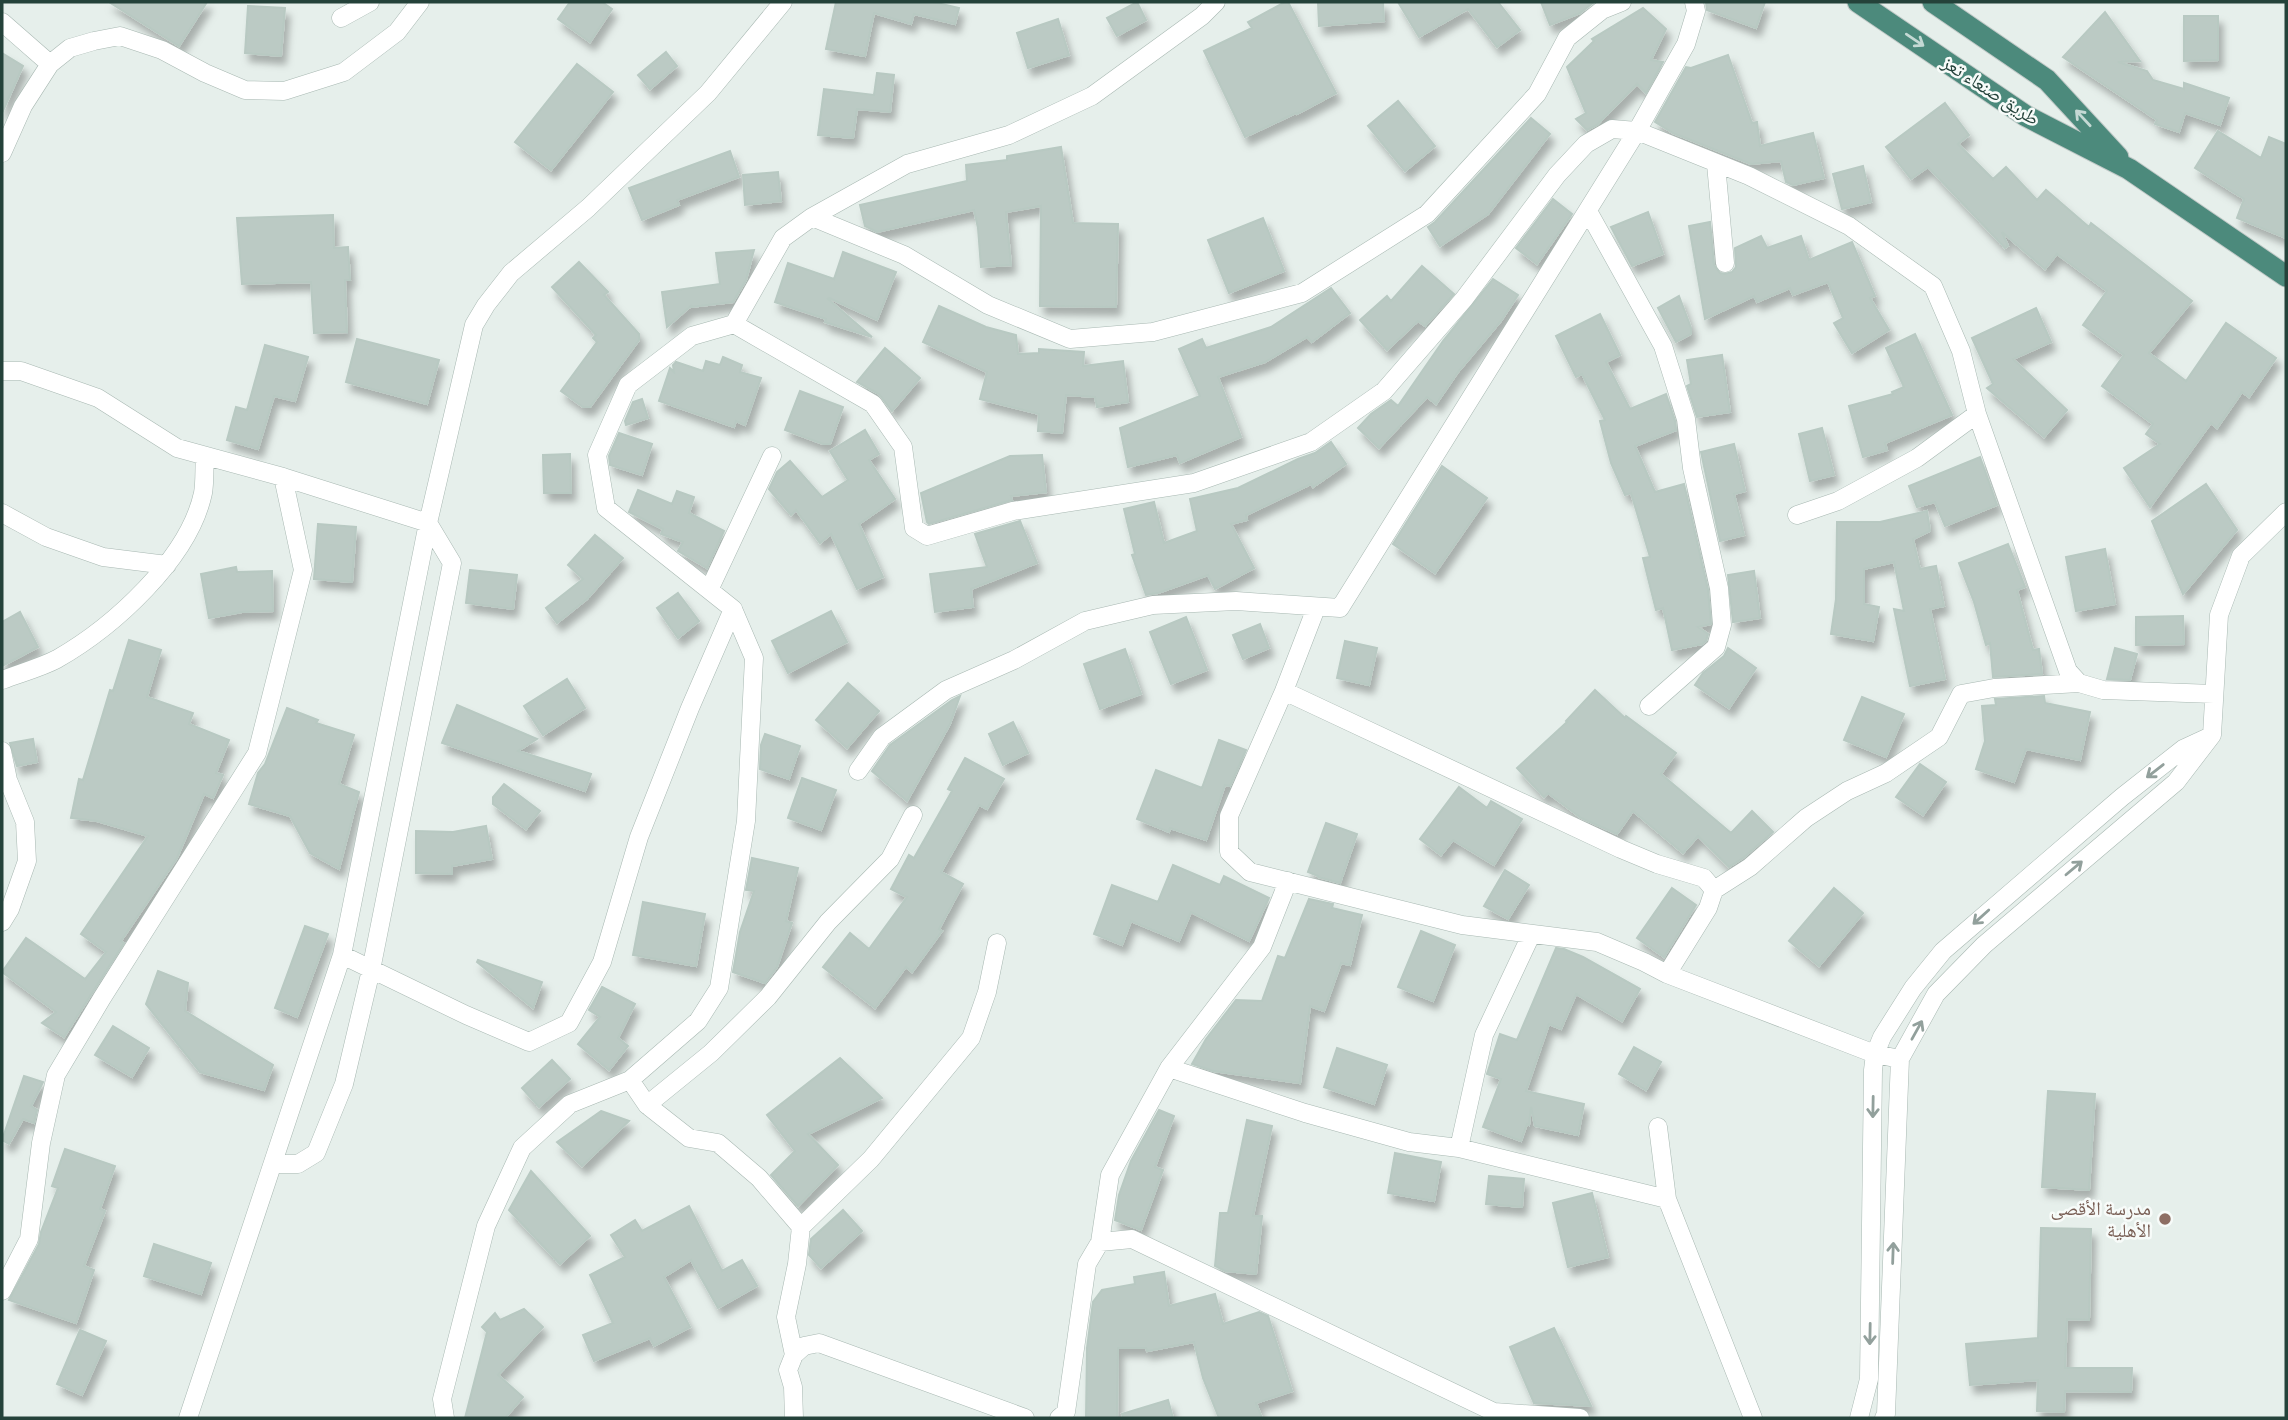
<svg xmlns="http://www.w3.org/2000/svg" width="2288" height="1420" viewBox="0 0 2288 1420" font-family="Signika,'Noto Naskh Arabic',sans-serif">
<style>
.building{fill:#bbcac4;stroke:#b8c9c2;stroke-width:2;filter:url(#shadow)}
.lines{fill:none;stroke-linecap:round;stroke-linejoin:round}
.minor-casing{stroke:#a8b8b2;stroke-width:19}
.trunk-casing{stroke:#c2cac8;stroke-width:23}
.minor{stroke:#fff;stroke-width:18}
.trunk{stroke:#4c8a7c;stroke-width:21}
.oneway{stroke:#c4d9d4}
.oneway2{stroke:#92a09c}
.education-dot{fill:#8d6e63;stroke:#f7fbf9;stroke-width:2.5}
.labels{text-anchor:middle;stroke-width:5;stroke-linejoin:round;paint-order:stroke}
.street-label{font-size:19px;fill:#24423a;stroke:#f7fbf9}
.education-label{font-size:19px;fill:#785e54;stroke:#f7fbf9;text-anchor:end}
</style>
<defs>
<filter id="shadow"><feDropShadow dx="4.5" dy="8" stdDeviation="3.5" flood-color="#0004"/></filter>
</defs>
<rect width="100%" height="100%" fill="#e6efeb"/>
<path class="building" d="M109,2H207L179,46Z
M570,2H602L612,9L590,42L558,19Z
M836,2H933L959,8L955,24L914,14L911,24L874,13L865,56L826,49Z
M1137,2L1146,20L1117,36L1107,18Z
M1285,2H1288L1336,93L1297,114L1296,113L1245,137L1204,51L1252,28L1248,22Z
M1318,2H1383L1384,21L1319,26Z
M1398,2H1498L1520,30L1497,47L1468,9L1419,37Z
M1541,2H1594L1580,13L1550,25Z
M1706,2H1765L1756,28L1707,10Z
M248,6L285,8L281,56L245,53Z
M1643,8L1666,29L1651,60L1663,62L1646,93L1637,84L1597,125L1587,130L1576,119L1586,113L1567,67L1594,41L1592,39Z
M2105,12L2140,61L2118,62L2147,71L2153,80L2184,89V83L2229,98L2220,125L2185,113L2179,132L2155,124L2157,120L2063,57Z
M2184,16H2218V60L2184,61Z
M1058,19L1069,55L1028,68L1017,33Z
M666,52L677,66L650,89L638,75Z
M2,53L23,66L2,113Z
M1728,55L1752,123L1757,122L1760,146L1813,133L1824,178L1793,185L1786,182L1781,161L1751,164L1673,133L1655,122L1686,67L1691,68Z
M577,64L613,92L551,170L515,142Z
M877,73L894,75L890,112L857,109L853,138L818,135L824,89L874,95Z
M1398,101L1435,146L1405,171L1368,126Z
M1945,103L1969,135L1958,144L1993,179L2006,167L2037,200L2046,190L2089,227L2091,223L2192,301L2149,353L2186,381L2226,323L2276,358L2249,397L2242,392L2217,428L2211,423L2150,507L2124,468L2160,444L2146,434L2153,424L2102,386L2124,355L2083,325L2107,291L2057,254L2045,269L2002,232L2008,246L2005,248L1928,167L1911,179L1886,147Z
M1531,118L1550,134L1488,214L1440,246L1428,227L1435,222Z
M2218,131L2261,158L2269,137L2286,144V238L2237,218L2244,199L2195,168Z
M1061,147L1073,223L1118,224L1116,307L1040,306L1041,206L1006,212L1011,265L981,267L978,228L974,210L877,232L865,226L860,205L967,181L966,165L1007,160V156Z
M730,151L739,177L677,200L679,205L642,220L629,188Z
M1863,166L1871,202L1842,209L1833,174Z
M778,172L781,201L745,205L743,175Z
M1553,199L1572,214L1537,264L1516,248Z
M1648,212L1663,254L1632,266L1611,227Z
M333,215L334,248L348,247L350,280H345L347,332L314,333L311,282L242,284L237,218Z
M1263,218L1284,271L1229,293L1208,240Z
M1710,222L1714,265L1720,273L1725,274L1732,272L1736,267L1735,248L1761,236L1767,248L1801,236L1809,260L1852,242L1875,296L1870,298L1889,330L1852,353L1834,323L1843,318L1828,282L1793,295L1790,288L1757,302L1754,296L1705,319L1689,226Z
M754,250L746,280L733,302L691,307L692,305L667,327L662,292L720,284L716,253Z
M843,252L896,272L877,320L829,298L828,299L872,337L825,322L826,319L775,302L788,263L834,279Z
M579,262L608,292L604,295L639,334V340L590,407H583L561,391L597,342L593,338L596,335L552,287Z
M1422,266L1454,294L1425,326L1418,321L1387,350L1360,320L1387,296L1391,301Z
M1493,279L1518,295L1501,321L1458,372L1436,404L1427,397L1379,448L1358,428L1371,414L1391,400L1398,406L1443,341Z
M1331,288L1350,313L1312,342L1307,337L1265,362L1218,377L1241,437L1180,463L1177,455L1128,467L1120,428L1200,396L1179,349L1202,339L1206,348L1271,327Z
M1679,296L1691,328V334L1676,342L1658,308Z
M939,306L986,327L1016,335L1018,354L1039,353V349L1084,352L1083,366L1123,361L1128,402L1097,407L1095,397L1066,395L1062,433L1038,431L1039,414L980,399L987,372L923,342Z
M2036,308L2051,342L2013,359L2067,410L2044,437L1987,388L1993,384L1972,338Z
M1600,314L1620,355L1606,362L1630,409L1666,394L1675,421L1676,430L1635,446L1655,492L1684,484L1708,590L1711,624L1698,627L1708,634L1706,641L1702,644L1672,650L1663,608L1656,610L1643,558L1650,557L1631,493L1625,495L1611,463L1600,421L1605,420L1582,374L1576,377L1556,336Z
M1915,334L1952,415L1885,443L1887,450L1863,457L1849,406L1893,394L1892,392L1904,387L1886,348Z
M357,339L439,360L427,404L346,382Z
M265,345L308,357L295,401L274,396L258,449L227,440L236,407L247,410Z
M885,348L920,378L892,411L879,394L857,382Z
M1722,355L1730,412L1697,417L1687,386L1691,384L1687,360Z
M723,357L742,365L740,372L761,378L745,425L736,421L734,427L659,401L670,368L674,372L673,365L676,362L703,371L706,361L720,365Z
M800,391L843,407L830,444H823L785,430Z
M642,399L648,418L626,425L625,421L633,402Z
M1822,428L1834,475L1810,481L1799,434Z
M865,430L879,454L869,460L895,499L859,524L883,577L857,589L831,534L820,543L796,510L791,515L769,489L777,472L790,461L822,497L848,480L830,451Z
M619,433L652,444L642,475L610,465L609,456Z
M1331,442L1346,464L1313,487L1311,484L1246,515L1247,520L1231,524L1254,568L1215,589L1208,575L1158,593L1146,595L1132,555L1135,554L1124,509L1154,502L1164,543L1197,531L1190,499L1238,488L1298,459L1315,453Z
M1734,444L1745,491L1734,494L1744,535L1720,541L1701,452Z
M570,454L571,493H544L543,455Z
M1042,455L1046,492L1011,496L1012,500L929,524L927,522L921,493L1010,456Z
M1980,457L1997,505L1945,526L1935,502L1917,507L1909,486Z
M1442,466L1487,498L1435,573L1393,544Z
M2206,484L2237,530L2183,594L2152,521Z
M638,490L672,504L677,491L694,497L689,513L724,531L707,568L678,551L683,542L661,534L663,529L629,512Z
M1927,511L1930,531L1913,539L1920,569L1936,566L1944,606L1930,609L1945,679L1910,686L1894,609L1904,611L1894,562L1864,569V604L1879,607L1873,641L1831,634L1836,599L1837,522H1880Z
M1020,521L1037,563L971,589L973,607L935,612L930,574L987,567L975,534Z
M318,524L356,527L352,582L314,579Z
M595,535L623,558L587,599L557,623L546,608L583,579L568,565Z
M2008,544L2025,587L2017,590L2033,650L2039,649L2042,674L1993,677L1990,643L1986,645L1974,602L1959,563Z
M2105,549L2115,604L2076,611L2066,557Z
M236,567L237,572L272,571L273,611L242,612L209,618L201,574Z
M470,570L517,575L513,609L466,603Z
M1754,571L1760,618L1733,622L1728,575Z
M678,593L699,621L678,638L657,608Z
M831,611L847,642L788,673L772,641Z
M20,612L38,647L2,666V622Z
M2183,616L2184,644L2136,645V617Z
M1186,617L1207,670L1171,684L1150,632Z
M1260,624L1269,648L1243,659L1233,635Z
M129,640L161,650L147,697L193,713L189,724L229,740L216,773L223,775L213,798L204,794L177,858L121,941L124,943L64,1037L42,1023L56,1012L2,972L26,938L85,979L106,952L81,934L148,836L97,821L71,818L79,779L83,780L110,690L113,691Z
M1345,641L1377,648L1369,685L1337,678Z
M1728,648L1756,668L1729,708L1695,685L1703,673L1724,656Z
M2115,648L2137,654L2130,680L2107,679Z
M1125,649L1141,694L1100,709L1084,664Z
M567,679L585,708L543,735L524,706Z
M848,683L879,711L847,748L816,720Z
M1595,690L1625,718L1626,716L1676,753L1661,774L1731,833L1752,811L1773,832L1743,858L1729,867L1698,836L1683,853L1633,811L1617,834L1581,818L1548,793L1544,797L1517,768L1567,722L1566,721Z
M960,696L950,724L907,801L872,771L890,745L952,700Z
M2044,696L2045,703L2090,712L2080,760L2026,749L2014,782L1976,769L1985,741L1982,706L1996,705L1995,699Z
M1862,697L1904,714L1886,757L1844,740Z
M457,705L537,739L518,751L591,774L585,791L442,743Z
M287,708L318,720L316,723L354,735L339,784L359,792L339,869L310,853L290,816L249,804L258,773L265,764Z
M1013,722L1028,753L1003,765L989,734Z
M765,734L800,746L789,779L760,769L761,745Z
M33,739L37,762L17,766L10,743Z
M1219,740L1246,750L1230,786L1225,785L1206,840L1170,828L1169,832L1137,819L1156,770L1202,788Z
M965,758L1004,779L987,809L979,805L941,872L963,884L939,929L942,931L912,972L906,967L875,1008L823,967L850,933L869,949L907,897L891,889L909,855L914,858L952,791L948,789Z
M1920,764L1946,782L1923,815L1896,797Z
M802,778L836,790L821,830L788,818Z
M504,784L540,811L526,829L493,804V797Z
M1459,787L1487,808L1491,801L1522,819L1494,865L1453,840L1441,855L1420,839Z
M1326,823L1357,834L1340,883L1318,877V876L1308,872Z
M486,826L492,859L452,866V874L416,873V831L453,832Z
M752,858L798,868L786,921L792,923L777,967L765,983L733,972L740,932L754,891L746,890Z
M1173,865L1220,885L1224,876L1269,898L1249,941L1191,912L1179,941L1131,921L1122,945L1094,934L1112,885L1158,902Z
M1505,870L1529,885L1508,919L1484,906Z
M1672,888L1696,905L1664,957L1637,938Z
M1834,888L1863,913L1819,966L1789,941Z
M1309,899L1333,904L1332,908L1362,915L1350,965L1341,963L1324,1011L1310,1006L1300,1083L1213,1071L1192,1064L1206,1039L1236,1000L1262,1001L1278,956L1285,958Z
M643,902L705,914L696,966L633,955Z
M305,926L328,934L297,1017L275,1008Z
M1421,931L1455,945L1433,1001L1398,987Z
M1556,948L1564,949L1583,957L1640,989L1622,1021L1576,994L1561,1029L1549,1024L1526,1091L1584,1104L1578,1135L1535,1126L1531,1107L1529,1125L1527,1124L1521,1141L1483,1127L1501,1079L1487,1074L1500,1034L1517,1040Z
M478,960L542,982L533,1008L477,962Z
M158,971L188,983L185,1011L273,1065L264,1090L200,1072L146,1004Z
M602,987L635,1004L618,1038L628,1046L609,1070L578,1044L600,1017L589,1010Z
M113,1026L149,1048L132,1077L95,1055Z
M1634,1047L1661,1062L1646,1090L1619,1074Z
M1337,1048L1387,1065L1374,1104L1324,1087Z
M840,1058L882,1098L808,1134L838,1165L798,1206L771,1175L795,1151L767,1115Z
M552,1060L570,1079L539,1107L522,1088Z
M24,1076L43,1082L31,1106L37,1110L34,1123L23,1119L9,1144L2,1140Z
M2048,1091L2095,1094L2089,1190L2042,1187Z
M1159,1110L1174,1116L1155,1167L1163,1170L1141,1230L1115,1220L1119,1195L1131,1161Z
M601,1111L629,1121L582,1166L557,1142Z
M1247,1120L1272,1126L1253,1216H1262L1256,1274L1225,1271L1215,1266L1220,1213H1228Z
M65,1149L115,1166L100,1209L105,1211L84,1266L94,1270L76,1323L9,1300L39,1244L41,1232L58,1188L52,1186Z
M1395,1153L1441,1162L1434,1201L1388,1193Z
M531,1171L590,1236L560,1264L509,1210Z
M1489,1176L1524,1179L1522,1207L1486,1204Z
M1592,1193L1608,1257L1568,1267L1553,1203Z
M689,1206L722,1271L742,1260L757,1286L718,1308L691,1260L664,1277L690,1327L654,1346L650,1338L594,1361L583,1335L613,1323L590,1275L625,1257L611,1235L635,1220L642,1231Z
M843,1210L862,1231L821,1268L809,1255L811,1239Z
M2041,1228L2091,1229L2089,1320L2067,1319L2065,1368H2132L2131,1392L2065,1391L2064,1412L2037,1411L2038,1380L1970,1385L1966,1344L2038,1338Z
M154,1244L211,1263L201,1294L144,1276Z
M1164,1272L1169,1306L1215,1294L1223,1324L1259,1312L1268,1316L1292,1391L1256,1403L1262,1418H1219L1203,1378L1194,1342L1147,1351L1146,1348H1118L1117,1418H1086L1087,1348L1093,1302L1102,1290L1135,1284L1134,1277Z
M524,1309L543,1327L498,1375L523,1397L505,1418H465L487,1332L482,1327L495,1313L500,1320Z
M1554,1328L1591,1406L1534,1403L1510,1347Z
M80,1330L106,1341L82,1395L57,1384Z
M1168,1400L1173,1418H1123L1122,1414Z"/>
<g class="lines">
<defs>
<path id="minor" d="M341,18L370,2
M2,22L50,64
M2,153L23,106L50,64L70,48L94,41L120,36L162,50L205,73L245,90L284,91L344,72L397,32L420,2
M1716,164L1725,263
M1588,211L1663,346L1686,419L1692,468L1719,588L1722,625L1716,647L1649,706
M812,217L904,255L988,305L1070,339L1153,332L1302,293L1427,214L1537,94L1567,38L1602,10L1622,2
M734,324L873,404L903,447L914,528L927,536L1013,511L1194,483L1311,442L1384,391L1464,299L1557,175L1586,144L1612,129L1637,131L1749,176L1849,226L1933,286L1961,351L1977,414L2068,671L2079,683L2103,690L2214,694
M2,371H21L98,398L177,448L283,477L428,523L452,563L371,970L344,1084L316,1153L298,1164H273
M2,513L46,537L103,557L167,565
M1797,515L1838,501L1917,458L1977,414
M710,588L772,456
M1316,608L1284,691L1229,816V852L1250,872L1462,925L1597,942L1644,962L1667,974L1875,1054L1900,1059
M2,680C20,673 40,668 57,659C113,627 189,559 203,493C205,482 204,468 205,456
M1284,691L1621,849L1657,864L1704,878L1714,890L1708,908L1667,974
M2,751L8,780L25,822L27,861L10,909L2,922
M858,771L882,737L946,690L1014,660L1085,621L1153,605L1236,601L1340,608L1637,131L1686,44L1696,11L1694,2
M1714,890L1750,867L1806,818L1847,791L1886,773L1939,737L1961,694L1994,688L2079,683
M342,955L466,1015L529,1042L569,1023L602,962L639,837L690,708L733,609L606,508L597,455L628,385L692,336L734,324L783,238L812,217L907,164L1009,135L1092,96L1202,16L1216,2
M1169,1068L1305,1113L1409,1142L1459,1148L1667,1199
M630,1080L647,1105L689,1138L718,1143L759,1178L801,1227L797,1264L786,1317L794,1355
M647,1105L711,1053L768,997L828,922L890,859L913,815
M1658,1127L1667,1199L1753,1418
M1459,1148L1484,1035L1531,935
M801,1227L871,1159L971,1038L987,992L997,943
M1100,1242L1132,1239L1494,1412L1580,1418
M2,1291L29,1239L41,1143L56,1075L102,998L257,753L303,570L283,477
M188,1418L342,955L428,523L474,325L486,305L511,273L588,208L708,93L783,2
M445,1418L442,1399L486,1226L522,1148L570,1104L630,1080L698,1021L719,988L746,821L754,658L733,609
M794,1418L793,1387L788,1370L794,1355L804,1346L819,1343L1025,1418
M1059,1418L1066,1412L1087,1264L1100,1242L1110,1175L1169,1068L1262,947L1288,881
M1859,1418L1869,1379L1873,1070L1875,1054L1882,1037L1913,988L1943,951L2122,797L2183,749L2209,737
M1884,1418L1886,1414L1900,1059L1936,994L1984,945L2176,782L2212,735L2219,615L2241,556L2286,512"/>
<path id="trunk" d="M1858,2L2026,116L2129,169L2286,276
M1933,2L2047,80L2118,157"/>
</defs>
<use href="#minor" class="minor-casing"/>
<use href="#trunk" class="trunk-casing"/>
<use href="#minor" class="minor"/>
<use href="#trunk" class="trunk"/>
</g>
<defs><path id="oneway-shaft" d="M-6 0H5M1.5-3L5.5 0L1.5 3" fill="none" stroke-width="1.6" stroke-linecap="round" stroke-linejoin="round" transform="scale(1.75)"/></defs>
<g class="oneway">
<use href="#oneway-shaft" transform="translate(1915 40) rotate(34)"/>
<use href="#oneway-shaft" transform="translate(2083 118) rotate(-133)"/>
</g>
<g class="oneway2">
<use href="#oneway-shaft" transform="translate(2155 771) rotate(142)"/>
<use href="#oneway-shaft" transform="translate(2074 868) rotate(-40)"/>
<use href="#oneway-shaft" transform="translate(1981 917) rotate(138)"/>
<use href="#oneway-shaft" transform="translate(1917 1030) rotate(-61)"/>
<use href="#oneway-shaft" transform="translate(1873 1107) rotate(91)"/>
<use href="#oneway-shaft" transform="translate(1893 1253) rotate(-88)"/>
<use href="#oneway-shaft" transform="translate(1870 1334) rotate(91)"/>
</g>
<circle class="education-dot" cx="2165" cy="1219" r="7"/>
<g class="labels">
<g class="street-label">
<text transform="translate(1991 90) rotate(33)" y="7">طريق صنعاء تعز</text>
</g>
<g class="education-label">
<text x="2151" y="1215">مدرسة الأقصى<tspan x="2151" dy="22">الأهلية</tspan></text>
</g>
</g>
<rect width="2288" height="1420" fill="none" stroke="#24423a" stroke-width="7"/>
</svg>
